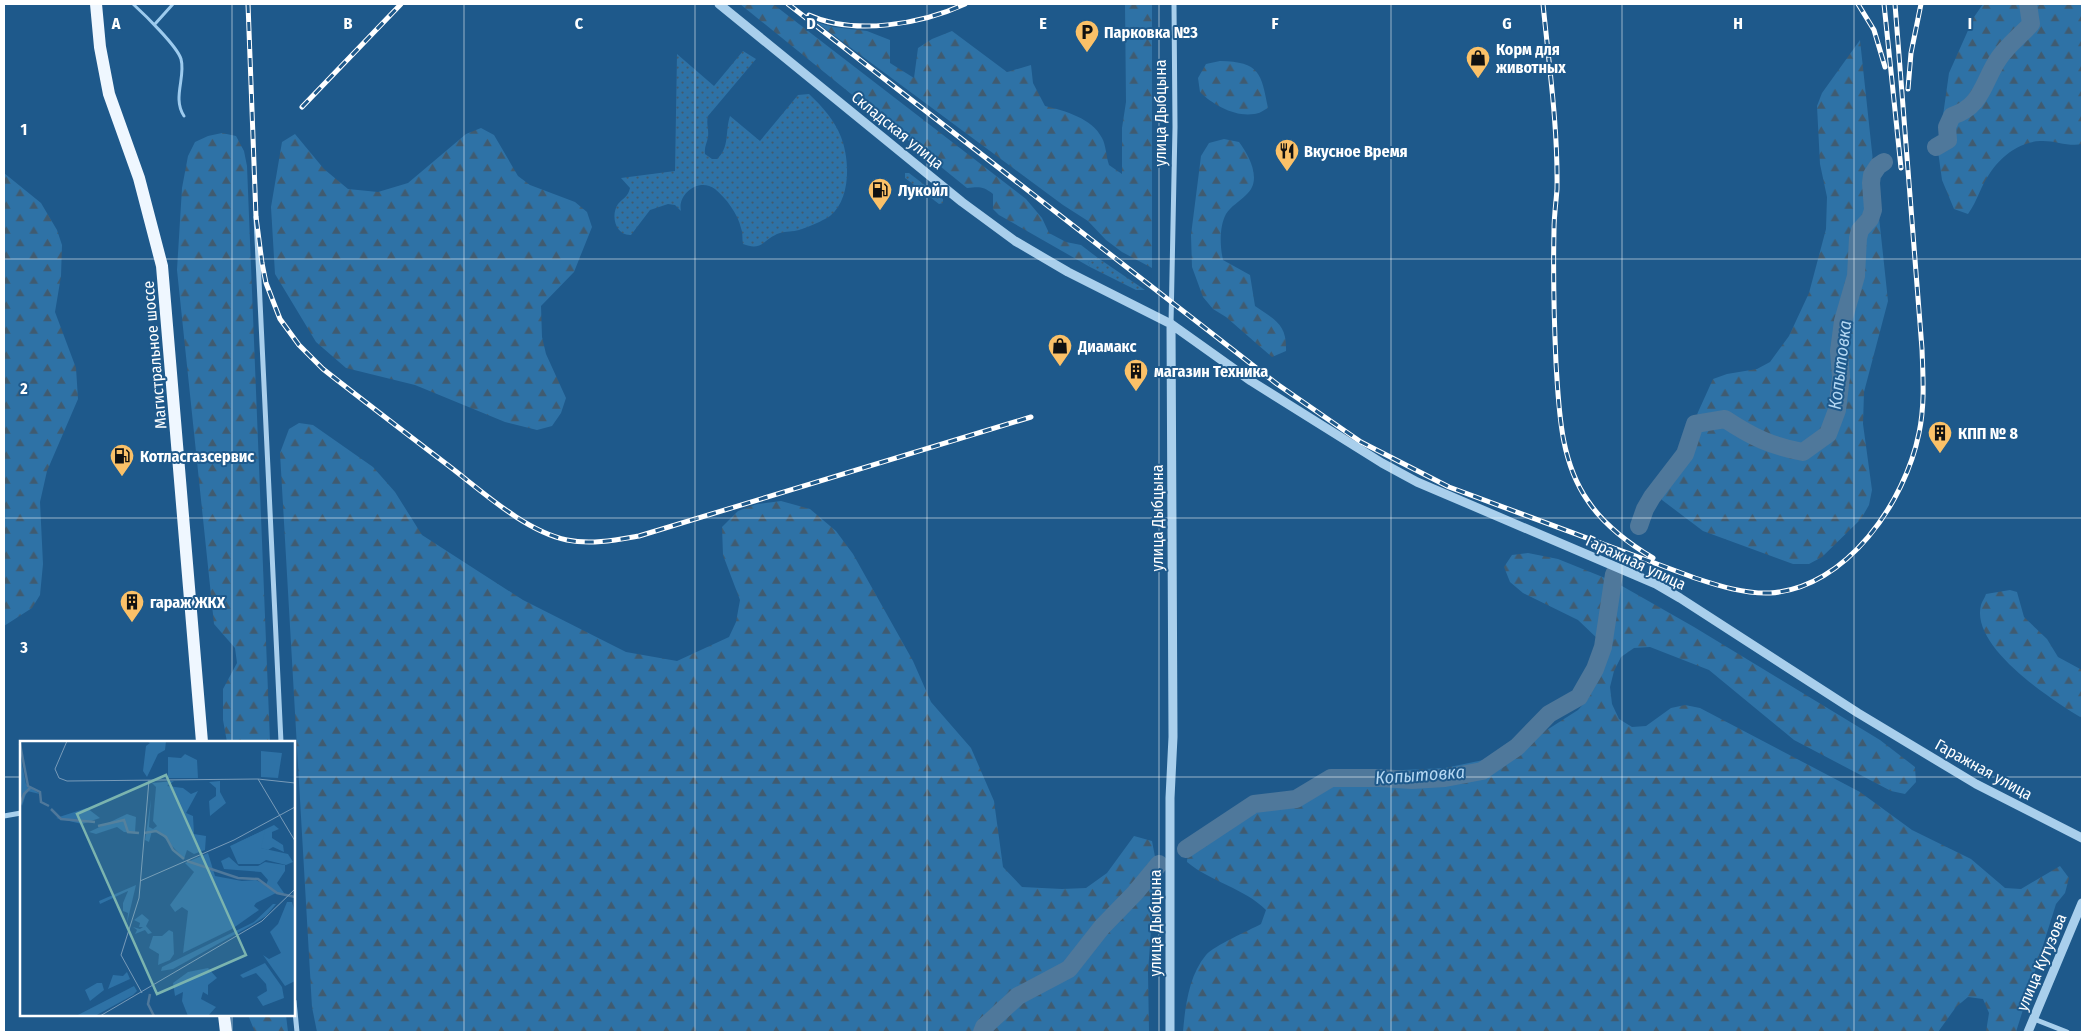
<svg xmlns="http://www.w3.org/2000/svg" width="2086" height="1036" viewBox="0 0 2086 1036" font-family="'Fira Sans Condensed',sans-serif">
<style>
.grass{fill:url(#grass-dots)}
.forest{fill:url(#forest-firs)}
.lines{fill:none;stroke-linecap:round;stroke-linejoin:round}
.stream{stroke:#9dcbee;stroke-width:3}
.river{stroke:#4f789b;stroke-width:18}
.minor{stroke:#a9cfec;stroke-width:5}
.tertiary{stroke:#a9cfec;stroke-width:9}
.primary{stroke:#eff7ff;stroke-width:12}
.rail-casing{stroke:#fff;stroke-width:5}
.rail{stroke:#1e598b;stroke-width:3;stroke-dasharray:9;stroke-linecap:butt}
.grid{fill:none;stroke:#fff;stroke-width:1;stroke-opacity:0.55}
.labels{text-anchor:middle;stroke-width:4;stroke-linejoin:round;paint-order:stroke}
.poi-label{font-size:16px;font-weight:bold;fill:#fff;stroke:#1e598b;text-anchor:start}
.street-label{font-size:16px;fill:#fff;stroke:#1e598b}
.water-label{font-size:18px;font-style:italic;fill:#b5d8f3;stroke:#1e598b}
.inset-river{fill:none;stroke:#4f789b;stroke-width:2.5}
.inset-road{fill:none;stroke:#789bb9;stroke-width:1}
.view{fill:#7bb4af;fill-opacity:0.15;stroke:#7bb4af;stroke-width:2.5}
.inset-edge{fill:none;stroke:#fff;stroke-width:2.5}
.grid-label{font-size:16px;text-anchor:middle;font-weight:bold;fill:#fff;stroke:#1e598b;stroke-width:4;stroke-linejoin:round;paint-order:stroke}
</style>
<defs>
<pattern id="grass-dots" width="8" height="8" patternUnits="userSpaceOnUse" patternTransform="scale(1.25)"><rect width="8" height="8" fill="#2e72a6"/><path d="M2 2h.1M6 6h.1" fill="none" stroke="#405b70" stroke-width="1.8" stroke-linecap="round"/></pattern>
<pattern id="forest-firs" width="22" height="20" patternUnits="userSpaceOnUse" patternTransform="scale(1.25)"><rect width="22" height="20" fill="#2e72a6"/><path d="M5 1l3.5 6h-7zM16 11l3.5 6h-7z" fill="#405b70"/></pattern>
</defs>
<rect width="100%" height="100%" fill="#1e598b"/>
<path class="grass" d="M743,51L756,59L708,116C706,124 709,129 708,137C707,143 704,147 705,154L712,159H717C730,148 725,130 730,116L760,141L798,95L809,94C822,106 835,121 841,137C850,160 851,199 830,216C825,220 806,228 799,230C793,232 786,231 780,233C764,238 763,252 743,244C742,238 743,233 741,228C738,214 726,198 715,189C699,177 677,194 681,211L675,205L668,204L650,210L631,235C616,236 610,216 618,204C623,198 628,197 630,188L621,178L675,171L677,54L714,86Z
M905,173H909L943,199V203L939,204L905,178Z
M1098,258L1145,290H1136L1090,267L1088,262Z"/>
<path class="forest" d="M740,4H773L1026,199L1042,218L1049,233L1066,242L1081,245L1098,258L1088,262L1090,267L999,215L993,209V194C983,186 979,187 967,188Z
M1125,4H1152V268L1122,252L1106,240L1088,221L1063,205L816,22L833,27L867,31L890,40V63L914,78L918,48L932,39L952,31L1007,72L1031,65L1033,83L1045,106C1065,111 1092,118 1102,138C1106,145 1106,156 1109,165L1122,174V128L1126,102Z
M1983,4H2082V144C2068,147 2055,140 2040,141C2020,142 2001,156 1990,173C1981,185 1978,200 1968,214L1954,209L1942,180L1938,151L1949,73L1974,17Z
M1860,40L1888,301L1864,392L1863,424L1872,490L1869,505L1861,519L1822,557L1809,564H1793L1703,531L1662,500L1654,489L1680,452L1713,379L1727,374L1757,369L1770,362L1789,336L1809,293L1826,229L1827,197L1820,164L1817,106L1822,93Z
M1220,61C1260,62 1261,73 1268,108C1264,110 1259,114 1254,114C1235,117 1213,105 1200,92L1198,78L1206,64Z
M481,128L494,135L518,176L530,185L575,202L587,212L592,227L574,272L541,306L542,337L546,354L566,398L561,413L552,426L537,430L505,422L415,385L346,368L316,342L275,274L271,207L282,142L295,134L324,169L348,189L378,192L408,183L466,134Z
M222,133L236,136L244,151L247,166L270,742H227L223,720V689L237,663L235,648L214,624L177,270L182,188L188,156L195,142L208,136Z
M1224,139L1239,142C1249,155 1263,181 1246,195C1239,202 1231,206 1226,214C1219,227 1220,247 1223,260L1250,275L1255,306C1275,320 1287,324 1286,351L1272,357L1226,317L1213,309L1203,297L1192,267L1191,235L1199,172L1201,156L1209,143Z
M4,173L41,203L57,230L62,245L61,276L55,312L76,368L78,399L47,471L40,502L43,564L40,595L32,608L4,626Z
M299,423L313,425L373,467L395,492L422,535L523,600L626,652L677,661L729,637L736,622L740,600L723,555L722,527L738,511L757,504L781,501L810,509L836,531L853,554L913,661L931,702L971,748L994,801L1003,867L1022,887L1062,889L1086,888L1107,873L1134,836L1152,841L1156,862L1148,972L1149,1032H317L312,1007L280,453L289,429Z
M1528,553L1558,559L1615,582L1694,627L1880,740L1915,767L1916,782L1905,794L1891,791L1794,740L1709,670L1650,647L1634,648L1621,657L1614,671L1610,687L1612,704L1619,719L1632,727L1646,726L1671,708L1685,705L1700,708L1860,792L1912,830L1971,859L2005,888L2021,889L2060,866L2069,878L2065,893L2056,904L2016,1032H1986L1989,1013L1983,999L1968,997L1956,1007L1938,1032H1183C1185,1007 1189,975 1206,955C1215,945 1248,931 1261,924L1266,910C1244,888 1211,882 1187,862L1188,847L1197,835L1299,789L1361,772L1445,768L1517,753L1539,735L1578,710L1588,699L1601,672L1604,657L1600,641L1578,620L1523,593L1510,582L1504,567L1512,555Z
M2010,590L2017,592L2024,617L2047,639L2058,657L2082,670V718C2052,700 1970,647 1981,605C1982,601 1985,598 1986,594Z
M248,1015H286L288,1032H255Z"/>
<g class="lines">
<path class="stream" d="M133,4C144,14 177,46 181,59C186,77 172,98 184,116
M155,24L173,4"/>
<path class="river" d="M1936,147L1948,140L1947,127L1952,116C1983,106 1983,81 1999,58C2007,46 2021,35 2031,24L2028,4
M1639,526L1645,509L1652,497L1685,454L1695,424L1725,419C1752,437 1771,446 1803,452L1828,434L1837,410L1841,377L1839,351L1843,321L1856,276L1858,238L1860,230L1870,219L1873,210L1871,183L1872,175L1878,166L1884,162
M1186,849L1254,804L1296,799L1331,778H1379L1412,780L1445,778L1482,771L1517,747L1549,714L1579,697L1595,669L1603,647L1614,574
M982,1032L984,1027L1018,996L1069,969L1102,927L1135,893L1159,864"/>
<path class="minor" d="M256,217L281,742
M1171,324L1175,127L1174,4
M4,816L21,813
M294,1001L297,1032
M2034,1019L2067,1032"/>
<path class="tertiary" d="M719,4L962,202L1015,241L1068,272L1171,324L1251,381L1382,463L1417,482L1656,584L1680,598L1858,713L1976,784L2082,838
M1170,1032V798L1173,737L1171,324
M2028,1032L2082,903"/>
<path class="primary" d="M96,4L100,47L109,94L139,178L162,266L202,742
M224,1015L226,1032"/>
<defs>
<path id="rail" d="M248,4L256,217L262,263L266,283L280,319L299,345L323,369C365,402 407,434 449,466C483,492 525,531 567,540C591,545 616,540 639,536L1031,417
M788,4L1277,384L1361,442L1449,487L1695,578C1719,586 1745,594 1770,593C1847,588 1905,502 1919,433C1925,405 1923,377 1922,349L1895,4
M1543,4C1549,65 1558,127 1557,189C1556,203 1554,216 1554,230C1553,274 1554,318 1556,363C1559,410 1560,461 1588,501C1604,525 1628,543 1653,558
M1858,4L1874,30L1885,67
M1884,4L1901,168
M809,15C854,36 922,24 965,4
M1908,89L1911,53L1921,4
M302,107L401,4"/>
</defs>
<use href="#rail" class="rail-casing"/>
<use href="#rail" class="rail"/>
</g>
<path class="grid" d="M232,4V742M464,4V1032M695,4V1032M927,4V1032M1159,4V1032M1391,4V1032M1622,4V1032M1854,4V1032M4,259H2082M4,518H2082M4,777H21M294,777H2082M232,1015V1032"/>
<defs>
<symbol id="parking-pin" viewBox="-11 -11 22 30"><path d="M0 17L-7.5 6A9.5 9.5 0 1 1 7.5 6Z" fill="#fbc168" stroke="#1e598b"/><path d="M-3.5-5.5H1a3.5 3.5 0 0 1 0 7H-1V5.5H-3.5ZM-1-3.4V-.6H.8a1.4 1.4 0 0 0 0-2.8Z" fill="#111"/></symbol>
<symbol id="shop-pin" viewBox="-11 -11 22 30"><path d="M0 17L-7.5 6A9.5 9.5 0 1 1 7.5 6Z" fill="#fbc168" stroke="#1e598b"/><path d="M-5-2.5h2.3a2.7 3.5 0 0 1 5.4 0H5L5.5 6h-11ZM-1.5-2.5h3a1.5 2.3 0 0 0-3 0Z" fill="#111"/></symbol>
<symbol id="restaurant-pin" viewBox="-11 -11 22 30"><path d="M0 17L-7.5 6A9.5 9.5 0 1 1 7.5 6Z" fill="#fbc168" stroke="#1e598b"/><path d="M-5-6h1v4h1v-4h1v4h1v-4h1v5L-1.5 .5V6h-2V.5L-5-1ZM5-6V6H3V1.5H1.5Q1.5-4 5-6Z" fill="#111"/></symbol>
<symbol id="fuel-pin" viewBox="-11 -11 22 30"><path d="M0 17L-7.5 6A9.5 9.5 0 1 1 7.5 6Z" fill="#fbc168" stroke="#1e598b"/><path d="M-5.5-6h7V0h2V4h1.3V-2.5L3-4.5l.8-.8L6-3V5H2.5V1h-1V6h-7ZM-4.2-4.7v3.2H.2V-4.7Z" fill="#111"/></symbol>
<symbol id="building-pin" viewBox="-11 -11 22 30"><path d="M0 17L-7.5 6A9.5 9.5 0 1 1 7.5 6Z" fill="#fbc168" stroke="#1e598b"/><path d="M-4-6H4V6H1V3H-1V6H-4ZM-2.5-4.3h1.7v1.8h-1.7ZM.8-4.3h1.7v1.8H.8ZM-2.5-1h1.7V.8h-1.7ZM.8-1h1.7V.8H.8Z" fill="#111"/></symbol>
</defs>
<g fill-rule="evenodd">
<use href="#parking-pin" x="1073" y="18" width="28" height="38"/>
<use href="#shop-pin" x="1464" y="44" width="28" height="38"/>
<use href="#restaurant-pin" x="1273" y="137" width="28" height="38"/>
<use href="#fuel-pin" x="866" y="176" width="28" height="38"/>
<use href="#shop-pin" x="1046" y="332" width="28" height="38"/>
<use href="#building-pin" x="1122" y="357" width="28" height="38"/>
<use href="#building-pin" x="1926" y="419" width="28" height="38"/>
<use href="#fuel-pin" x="108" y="442" width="28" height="38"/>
<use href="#building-pin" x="118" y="588" width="28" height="38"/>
</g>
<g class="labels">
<g class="poi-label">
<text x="1104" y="38">Парковка №3</text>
<text x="1496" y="55">Корм для<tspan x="1496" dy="18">животных</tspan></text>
<text x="1304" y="157">Вкусное Время</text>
<text x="898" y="196">Лукойл</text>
<text x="1078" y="352">Диамакс</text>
<text x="1154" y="377">магазин Техника</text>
<text x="1958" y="439">КПП № 8</text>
<text x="140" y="462">Котласгазсервис</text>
<text x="150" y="608">гараж ЖКХ</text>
</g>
<g class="street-label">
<text transform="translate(1160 113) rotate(-90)" y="6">улица Дыбцына</text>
<text transform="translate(898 130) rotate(39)" y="6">Складская улица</text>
<text transform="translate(154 355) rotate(-95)" y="6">Магистральное шоссе</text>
<text transform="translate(1157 518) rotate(-90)" y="6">улица Дыбцына</text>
<text transform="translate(1636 562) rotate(25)" y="6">Гаражная улица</text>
<text transform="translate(1984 769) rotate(29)" y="6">Гаражная улица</text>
<text transform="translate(1155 923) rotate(-90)" y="6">улица Дыбцына</text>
<text transform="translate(2041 962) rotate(-67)" y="6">улица Кутузова</text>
</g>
<g class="water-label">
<text transform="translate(1840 365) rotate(-83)" y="6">Копытовка</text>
<text transform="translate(1420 775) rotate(-4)" y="6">Копытовка</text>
</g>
</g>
<g transform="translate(20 741)">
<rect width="275" height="275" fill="#1e598b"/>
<path d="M122,173L129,179L126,185L132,192L128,193L125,189L115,193L117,189L113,186L120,188L123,186H119L120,182L114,179Z" fill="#2e72a6"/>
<path d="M126,0H146L145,9L138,13L127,36L123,30L126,5L130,2ZM0,13L6,43L20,53L7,50L2,65ZM165,13L177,19L178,37H148V16L161,17ZM154,40L147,45L163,47L171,53L178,50L166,72L173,75L174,93L186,95L185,109L174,113L167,109L164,118L139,91L132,90L129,101L125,99L131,58L129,86L133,88L137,85L133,80L136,46L132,42ZM200,40V51L206,62L190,75L189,60L196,55V47L189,41ZM67,67L80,77L62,83L36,77ZM107,73L116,76L115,92L104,91L97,86L76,93L69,91ZM254,84L259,88L252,91V97L263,104L264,111L253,106L248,109L217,102ZM188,112L195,135L222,140L236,139L246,144L248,139L241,131L204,128L201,120L209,116L219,125H238L245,121L265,124V130L257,142L264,152H256L236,162L234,165L239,169L212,188L163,212L168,170L162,166L155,171L150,164L174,131L165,122ZM116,144L107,182L108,172L103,170V162L108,150L80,163L79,160ZM267,161H272L275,172V240L265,245L243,214L249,218L261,212L250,191L258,183ZM253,163H256L246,175L232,184L153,228L141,230L142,226L234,181ZM149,189L153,191L154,213L150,219L138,224L139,213L129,207L133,195H142ZM245,222L262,246L264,257L243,265L237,256L247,250L246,243L236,232L223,237L220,234ZM188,227L197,237L188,244V254L183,251L181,258L196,266L188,275H168L162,260L163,251L155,255L153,242L168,231ZM107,231L110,238L88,248L93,234L103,235ZM77,242H82L84,249L70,260L65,249ZM114,245L117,250L113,254L75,275H56Z" fill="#2e72a6"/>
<path d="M241,10L262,12L258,37L241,36Z" fill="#2e72a6"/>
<path d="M245,89L241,107L268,113L273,121L266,124L246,119L240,123H218L210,105Z" fill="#2e72a6"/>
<path class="inset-river" d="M0,3L8,45L20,51L21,61L29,65M0,64L4,53L10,47M31,68L41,78L75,81M78,85L104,79L108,91L119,92M124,92L136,90L146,96L153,109L164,118M167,120L218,137L238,138L257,152L275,156M130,253L128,263L134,275"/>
<path class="inset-road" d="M47,0L35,28L39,37L47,40L238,38L275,42M238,38L275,100M120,140L214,99L275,66M122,252L101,214L119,157L129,39M80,275L242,180L275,148"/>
<path class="view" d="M146,34L226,214L137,253L57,73Z"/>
<rect width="275" height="275" class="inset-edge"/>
</g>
<g class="grid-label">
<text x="116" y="29">A</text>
<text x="348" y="29">B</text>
<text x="579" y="29">C</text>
<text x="811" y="29">D</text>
<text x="1043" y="29">E</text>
<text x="1275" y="29">F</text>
<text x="1507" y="29">G</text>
<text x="1738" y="29">H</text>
<text x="1970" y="29">I</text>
<text x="24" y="135">1</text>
<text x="24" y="394">2</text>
<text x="24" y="653">3</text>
</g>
<rect width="2086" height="1036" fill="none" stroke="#ffffff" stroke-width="10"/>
</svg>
